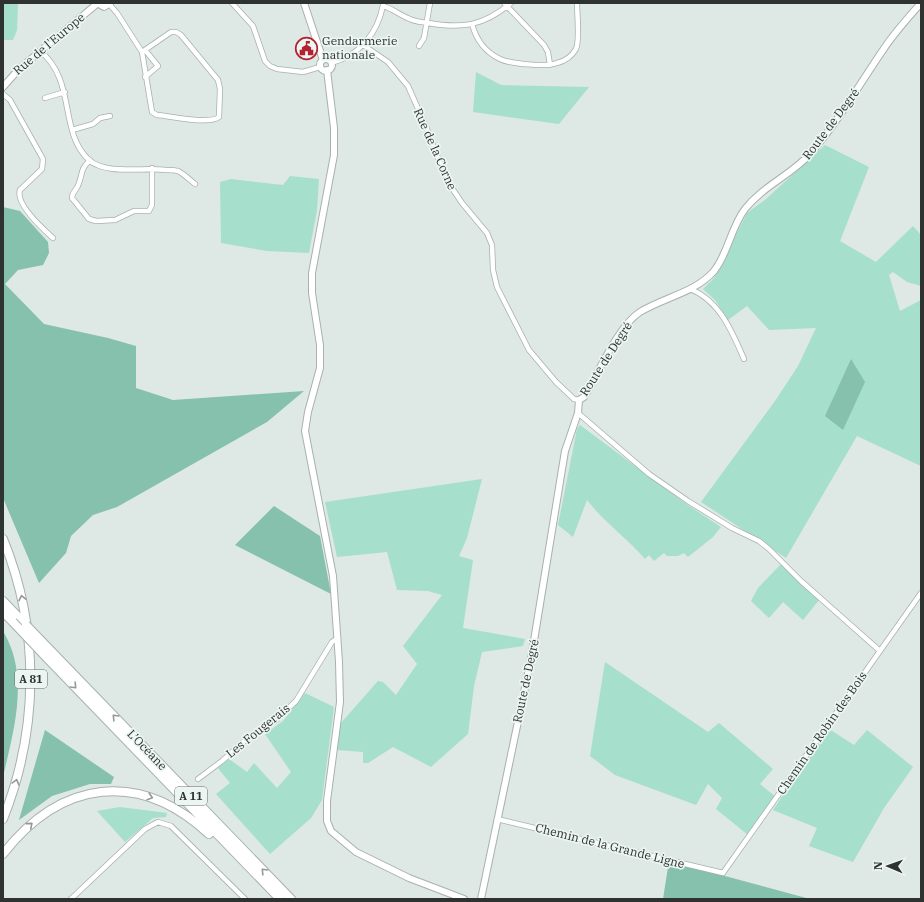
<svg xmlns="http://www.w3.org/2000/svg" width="924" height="902" viewBox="0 0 924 902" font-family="'IBM Plex Serif',serif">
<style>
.green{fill:#a6dfcc}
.forest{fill:#85c1ad}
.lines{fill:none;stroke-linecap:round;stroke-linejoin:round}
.street-casing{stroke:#a8b1ad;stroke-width:6}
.secondary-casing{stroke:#a8b1ad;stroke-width:8}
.highway-casing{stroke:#a8b1ad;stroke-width:10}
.street{stroke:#fff;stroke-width:4.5}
.secondary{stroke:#fff;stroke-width:6}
.highway{stroke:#fff;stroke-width:8}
.highway-bridge-casing{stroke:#a8b1ad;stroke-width:10;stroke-linecap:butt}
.highway-bridge{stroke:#fff;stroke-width:8}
.oneway{stroke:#969898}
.labels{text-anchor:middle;stroke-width:3.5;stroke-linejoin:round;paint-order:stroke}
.shield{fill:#ebf5f1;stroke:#676c6a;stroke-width:1}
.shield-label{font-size:11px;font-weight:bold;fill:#2e3230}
.poi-label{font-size:12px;fill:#2e3230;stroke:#ebf5f1;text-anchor:start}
.street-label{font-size:12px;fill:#2e3230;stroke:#ebf5f1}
</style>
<rect width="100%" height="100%" fill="#dee8e4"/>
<path class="green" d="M3,3L18,4L17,30L13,40H3Z
M476,72L501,85L589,87L559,124L473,112Z
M825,145L869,167L840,241L876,262L913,226L921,235V286L907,282L893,272L889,275L900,311L921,300V466L857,436L786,558L701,502L775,401L798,366L816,328L769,330L747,306L728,320L715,300L703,289L714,278L747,213L766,199Z
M290,176L319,179L317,210L309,253L267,251L221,243L220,182L231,179L283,185Z
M580,425L682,501L721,527L713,537L688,557L684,553L678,556H667L664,553L654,561L649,555L645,559C627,538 604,522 587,500L573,537L558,525L577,429Z
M482,479L467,538L459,556L473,560L463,628L525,639L523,646L482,652L474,686L468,734L431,767L393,747L368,763H363V752L337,750L340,724L378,681L383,682L396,695L417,664L403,646L442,595L428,591L397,590L387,552L337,557L325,502Z
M781,564L819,600L803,620L783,602L769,618L751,601L758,588Z
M605,662L708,732L719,723L773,769L760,784L776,797L748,835L716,809L722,798L708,784L696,805L615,775L590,756Z
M305,693L334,707L322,800L311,818L270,854L216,794L230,783L218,768L229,759L247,772L254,763L277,788L291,772L265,734L283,721Z
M826,727L854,745L867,730L913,767L884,808L853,862L809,846L817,828L773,810L791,783L787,781Z
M120,807L167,813L166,817L153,818L125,842L97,811Z"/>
<path class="forest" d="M3,207L20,211L48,242L49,253L43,265L18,270L5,284L44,324L108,338L136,346V388L173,400L304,391L267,422L117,507L93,515L71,536L66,553L39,583L3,498Z
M851,359L865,382L843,430L825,416Z
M274,506L320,536L331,594L235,545Z
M3,631C30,676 14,729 3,777Z
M45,730L114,777L111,784H90L52,796L19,820Z
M669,861L810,899H663Z"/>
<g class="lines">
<defs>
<path id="street" d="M232,3L253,26L265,61L270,66L277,69L303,72L320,67
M504,3L544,45L548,52L550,65
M109,4L117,13L142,52L152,112L157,115C171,116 209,125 219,117L220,89L218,80L181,35L176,32H171L142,52
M383,6C392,8 401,16 410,19C416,22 422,22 428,23C463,29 483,26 511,3
M472,24C476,39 485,52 500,59C510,64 546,67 557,63C565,61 572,56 576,49C580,41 577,13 577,3
M363,45L388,62L408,86L427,129L446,179L462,203L487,233L492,245L493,270L497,287L529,350L556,382L574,399L579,400
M419,46L424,38L430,3
M40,51C77,81 58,131 89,160C106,175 143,167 166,170C170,170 175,170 178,171C184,174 190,180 195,184
M331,63C359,56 378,33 383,5
M145,77L158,66L145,50
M3,94L10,100L43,159L42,169L20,190C15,204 44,230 53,238
M45,98L65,92
M72,130L93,124L100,118L110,116
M90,160C80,170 83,172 79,183C78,189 72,191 72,198L89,219L96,221L115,220L134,211H149L152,205V168
M690,289C719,300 732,331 744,359
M578,413L649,474L688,501L732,528L759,541L769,549L801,581L880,651
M198,779L222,761L250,736L275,721L296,701L332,642L338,638
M497,819L723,873L921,593
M71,899L145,829L158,822L171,826L245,899"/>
<path id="secondary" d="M97,3L104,7L110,3
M304,3L323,60
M320 65a6 6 0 1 1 12 0a6 6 0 1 1-12 0Z
M327,70L334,128V155L312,273V293L320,345V368L308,412L305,431L333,576L339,662L340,702L327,801V821L331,831L356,852L409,878L464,899
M3,87L19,69L98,3
M481,899L531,659L565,451L578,413L579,400L584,397C598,374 618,326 640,312C664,297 695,293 714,271C728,254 731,227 745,209C763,186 791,175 810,154C838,122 859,85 883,50C894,33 908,18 921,3"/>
<path id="highway" d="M3,539C40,629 39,729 3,819
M3,601L26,625
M3,612L13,622
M52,652L291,899
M47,658L280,899
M3,854C61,780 139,769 209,834"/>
</defs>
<use href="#street" class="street-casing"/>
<use href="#secondary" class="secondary-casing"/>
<use href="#highway" class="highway-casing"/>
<use href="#street" class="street"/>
<use href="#secondary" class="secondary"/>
<use href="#highway" class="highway"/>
<defs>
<path id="highway-bridge" d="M13,622L47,658
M26,625L52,652"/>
</defs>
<use href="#highway-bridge" class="highway-bridge-casing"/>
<use href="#highway-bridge" class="highway-bridge"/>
</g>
<defs><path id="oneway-chevron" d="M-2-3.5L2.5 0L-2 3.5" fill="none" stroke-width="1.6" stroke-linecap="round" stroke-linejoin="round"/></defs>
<g class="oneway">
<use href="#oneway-chevron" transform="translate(22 598) rotate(-102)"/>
<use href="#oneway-chevron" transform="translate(74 686) rotate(46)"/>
<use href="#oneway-chevron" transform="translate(115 717) rotate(-134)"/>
<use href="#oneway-chevron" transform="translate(16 782) rotate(-75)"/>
<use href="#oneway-chevron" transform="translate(150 797) rotate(17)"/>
<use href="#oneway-chevron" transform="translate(30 825) rotate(-40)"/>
<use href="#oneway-chevron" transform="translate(264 871) rotate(-134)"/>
</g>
<defs>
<symbol id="civic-ring" viewBox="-11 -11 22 22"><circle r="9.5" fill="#ebf5f1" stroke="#b42231" stroke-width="1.5"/><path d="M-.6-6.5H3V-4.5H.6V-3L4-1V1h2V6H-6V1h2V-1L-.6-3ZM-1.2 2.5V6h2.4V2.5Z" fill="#b42231"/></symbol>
</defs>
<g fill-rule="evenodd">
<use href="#civic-ring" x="294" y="36" width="25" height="25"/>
</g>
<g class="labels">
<g class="shield">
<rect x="15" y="670" width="32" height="18" rx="3"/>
<rect x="175" y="787" width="32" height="18" rx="3"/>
</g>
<g class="shield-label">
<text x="31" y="683">A 81</text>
<text x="191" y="800">A 11</text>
</g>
<g class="poi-label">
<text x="322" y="45">Gendarmerie<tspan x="322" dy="14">nationale</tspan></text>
</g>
<g class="street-label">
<text transform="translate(49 44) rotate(-40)" y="4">Rue de l'Europe</text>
<text transform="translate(831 124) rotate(-53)" y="4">Route de Degré</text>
<text transform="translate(435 149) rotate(66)" y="4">Rue de la Corne</text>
<text transform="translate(606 359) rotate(-57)" y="4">Route de Degré</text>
<text transform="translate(526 681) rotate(-78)" y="4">Route de Degré</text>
<text transform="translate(258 731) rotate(-39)" y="4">Les Fougerais</text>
<text transform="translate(822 733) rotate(-55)" y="4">Chemin de Robin des Bois</text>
<text transform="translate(147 750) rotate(46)" y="4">L’Océane</text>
<text transform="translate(610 846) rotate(14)" y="4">Chemin de la Grande Ligne</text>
</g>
</g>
<rect width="924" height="902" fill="none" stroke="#2e3230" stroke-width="8"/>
<g transform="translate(888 866) rotate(272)" stroke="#ebf5f1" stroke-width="3" paint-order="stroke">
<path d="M0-3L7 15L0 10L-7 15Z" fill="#2e3230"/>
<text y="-6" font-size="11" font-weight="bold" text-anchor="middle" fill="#2e3230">N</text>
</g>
</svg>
